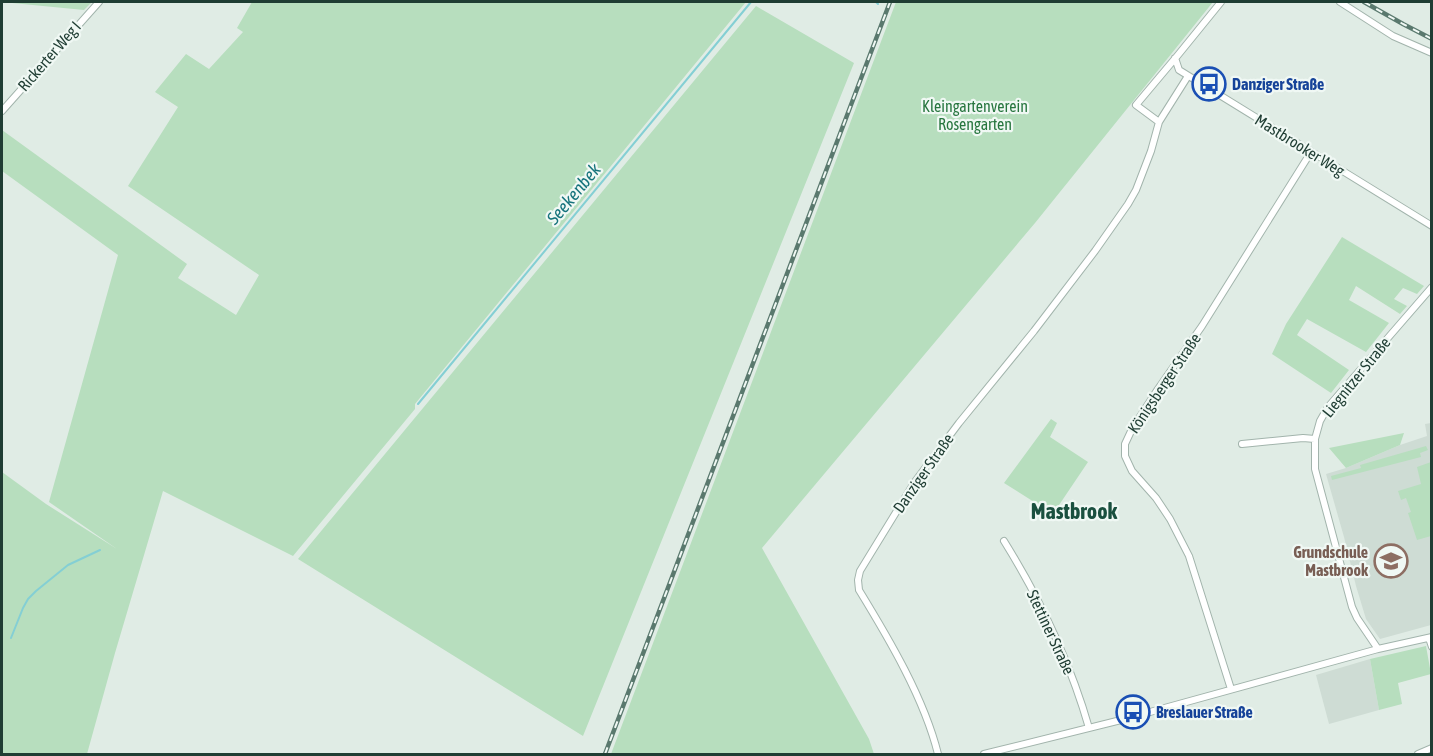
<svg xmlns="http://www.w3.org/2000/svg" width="1433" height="756" viewBox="0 0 1433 756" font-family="'Asap Condensed',sans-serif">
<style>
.built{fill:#cedcd4}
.green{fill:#b7debe}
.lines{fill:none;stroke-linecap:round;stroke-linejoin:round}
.stream{stroke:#84cfd4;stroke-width:2}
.minor-casing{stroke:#a2b4ac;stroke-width:8}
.minor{stroke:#fff;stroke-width:6}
.rail-casing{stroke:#5a796e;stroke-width:4.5}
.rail{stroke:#f0f8f4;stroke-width:2;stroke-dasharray:7;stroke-linecap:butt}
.labels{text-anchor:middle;stroke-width:4.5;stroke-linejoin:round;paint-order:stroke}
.street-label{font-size:16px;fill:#1f3d33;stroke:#f0f8f4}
.transit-label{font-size:16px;font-weight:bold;fill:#164399;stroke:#f0f8f4;text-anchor:start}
.park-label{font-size:16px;fill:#27763f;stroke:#f0f8f4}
.education-label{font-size:16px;font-weight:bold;fill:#785e54;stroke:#f0f8f4;text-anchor:end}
.water-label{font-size:18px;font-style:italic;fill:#16737c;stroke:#f0f8f4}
.district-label{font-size:22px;font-weight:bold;fill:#1a503f;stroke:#f0f8f4}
</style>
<rect width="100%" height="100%" fill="#e0ece5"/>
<path class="built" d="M1431,423V625L1380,639L1366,619L1356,586L1344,537L1326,474L1346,468L1400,445L1427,436L1425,424Z
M1370,659L1379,710L1329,724L1316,675Z"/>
<path class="green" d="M2,2H92L84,10Z
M252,2H746L415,404V409L293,556L163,491L115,653L87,754H2V472L46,504L117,549L49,502L118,255L2,171V130L187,264L178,278L236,315L259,275L128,186L178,107L155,92L186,54L209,69L243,32L237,28Z
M896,2H1213L1035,223L762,548L869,739L874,754H611Z
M756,6L854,63L583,736L298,559Z
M1342,237L1424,286L1417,294L1403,288L1394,299L1407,306L1400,314L1356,286L1349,300L1389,323L1366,352L1307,319L1297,335L1349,370L1331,393L1272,354L1286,324Z
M1051,419L1057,423L1050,437L1088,462L1053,514L1004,483Z
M1404,433L1400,445L1346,468L1329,448Z
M1426,446L1428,450L1420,453L1421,457L1332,480L1331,476L1361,468L1360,465Z
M1431,462V536L1417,540L1408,513L1411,512L1406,498L1401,500L1398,491L1421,484L1417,467Z
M1426,646L1431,674L1398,683L1402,704L1379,710L1370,659Z"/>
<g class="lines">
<path class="stream" d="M876,2L878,4
M418,404L751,2
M11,638L23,608L28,599L36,591L68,565L100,550"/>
<defs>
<path id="minor" d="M1340,2L1393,36L1432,53
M1175,58L1179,70L1432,226
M1188,76L1159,122L1136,105L1178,55L1221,2
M2,111L99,2
M1242,444L1303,438L1315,439
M1004,541C1040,599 1070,662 1089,728
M1429,638L1432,647
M1378,649L1357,618L1352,607L1315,469V439L1320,421L1328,407L1432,287
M1231,689L1189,556L1170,519L1156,498L1132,471L1125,456V444L1132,429L1158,389L1202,326L1311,152
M938,754C924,698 889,639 859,590L858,580L860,571L914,483L959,423L1034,331L1095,251L1128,204L1136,190L1151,151L1159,122
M984,754L1121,720L1378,649L1432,637
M1418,754L1432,748"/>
</defs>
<use href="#minor" class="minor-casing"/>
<use href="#minor" class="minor"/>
<defs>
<path id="rail" d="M1364,2L1403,24L1432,39
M605,754L890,2"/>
</defs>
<use href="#rail" class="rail-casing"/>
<use href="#rail" class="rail"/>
</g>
<defs>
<symbol id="bus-ring" viewBox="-11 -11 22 22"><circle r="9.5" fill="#f0f8f4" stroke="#1a4fb4" stroke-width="1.5"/><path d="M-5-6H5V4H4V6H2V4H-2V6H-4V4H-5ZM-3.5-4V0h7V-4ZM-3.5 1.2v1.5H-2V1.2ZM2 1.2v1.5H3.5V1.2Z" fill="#1a4fb4"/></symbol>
<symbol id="school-ring" viewBox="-11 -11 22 22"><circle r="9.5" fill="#f0f8f4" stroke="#8d6e63" stroke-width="1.5"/><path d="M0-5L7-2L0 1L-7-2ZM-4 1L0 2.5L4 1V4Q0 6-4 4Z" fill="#8d6e63"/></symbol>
</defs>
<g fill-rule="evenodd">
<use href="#bus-ring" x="1190" y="65" width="38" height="38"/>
<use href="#school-ring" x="1372" y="542" width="38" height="38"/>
<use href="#bus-ring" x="1114" y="693" width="38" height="38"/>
</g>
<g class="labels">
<g class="street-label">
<text transform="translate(49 56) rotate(-49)" y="6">Rickerter Weg I</text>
<text transform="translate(1300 145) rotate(32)" y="6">Mastbrooker Weg</text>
<text transform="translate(1356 377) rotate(-51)" y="6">Liegnitzer Straße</text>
<text transform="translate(1164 383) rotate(-56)" y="6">Königsberger Straße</text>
<text transform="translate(923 473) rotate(-55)" y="6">Danziger Straße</text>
<text transform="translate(1051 632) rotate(65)" y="6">Stettiner Straße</text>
</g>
<g class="transit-label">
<text x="1232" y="90">Danziger Straße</text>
<text x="1156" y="718">Breslauer Straße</text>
</g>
<g class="park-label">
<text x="975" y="112">Kleingartenverein<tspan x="975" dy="18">Rosengarten</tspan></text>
</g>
<g class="education-label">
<text x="1368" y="558">Grundschule<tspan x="1368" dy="18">Mastbrook</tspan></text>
</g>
<g class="water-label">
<text transform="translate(574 194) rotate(-50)" y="6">Seekenbek</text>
</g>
<g class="district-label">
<text x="1074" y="519">Mastbrook</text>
</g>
</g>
<rect width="1433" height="756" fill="none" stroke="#1f3d33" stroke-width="6"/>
</svg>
